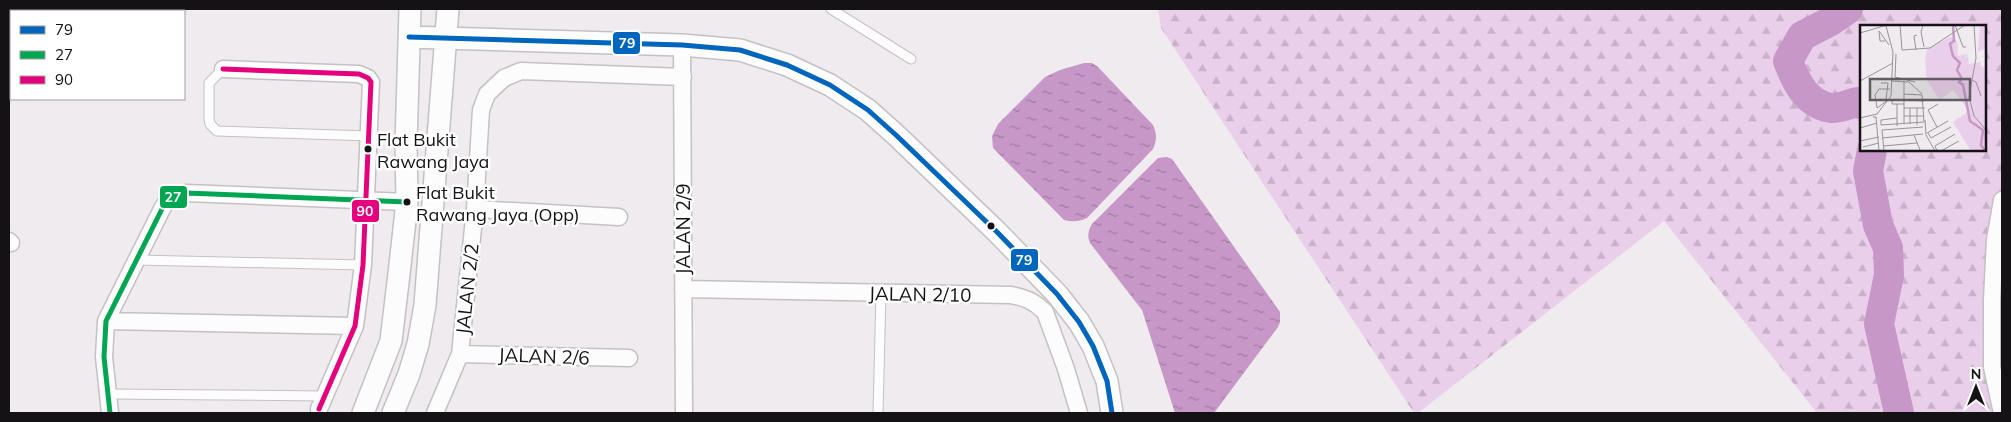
<svg xmlns="http://www.w3.org/2000/svg" width="2011" height="422" viewBox="0 0 2011 422" font-family="Mulish,sans-serif">
<style>
.forest{fill:url(#forest-firs);fill-rule:evenodd}
.water{fill:url(#water-ripples)}
.lines{fill:none;stroke-linecap:round;stroke-linejoin:round}
.river{stroke:#c797c8;stroke-width:30}
.service-casing{stroke:#c4c1c4;stroke-width:11}
.minor-casing{stroke:#c4c1c4;stroke-width:19}
.tertiary-casing{stroke:#c4c1c4;stroke-width:24}
.service{stroke:#fdfcfd;stroke-width:9}
.minor{stroke:#fdfcfd;stroke-width:16}
.tertiary{stroke:#fdfcfd;stroke-width:21}
.bus-1-casing{stroke:#fff;stroke-width:9}
.bus-2-casing{stroke:#fff;stroke-width:9}
.bus-3-casing{stroke:#fff;stroke-width:9}
.bus-1{stroke:#0065bd;stroke-width:5}
.bus-2{stroke:#00a651;stroke-width:5}
.bus-3{stroke:#e5007d;stroke-width:5}
.bus-dot{fill:#141214;stroke:#fff;stroke-width:2}
.labels{text-anchor:middle;stroke-width:5;stroke-linejoin:round;paint-order:stroke}
.bus-label{font-size:18px;fill:#141214;stroke:#fff;text-anchor:start}
.street-label{font-size:19px;fill:#141214;stroke:#fff}
.inset-river{fill:none;stroke:#c797c8;stroke-width:2.5}
.inset-road{fill:none;stroke:#979497;stroke-width:1}
.view{fill:#615e61;fill-opacity:0.15;stroke:#615e61;stroke-width:2.5}
.inset-edge{fill:none;stroke:#141214;stroke-width:2.5}
.line-badge{stroke:#fff;stroke-width:2}
.badge-label{font-size:14px;text-anchor:middle;font-weight:bold;fill:#fff}
</style>
<defs>
<pattern id="forest-firs" width="22" height="20" patternUnits="userSpaceOnUse" patternTransform="scale(1.25)"><rect width="22" height="20" fill="#eacfeb"/><path d="M5 1l3.5 6h-7zM16 11l3.5 6h-7z" fill="#c8b1c9"/></pattern>
<pattern id="water-ripples" width="26" height="14" patternUnits="userSpaceOnUse" patternTransform="scale(1.25)"><rect width="26" height="14" fill="#c797c8"/><path d="M2 4q2-2 4 0t4 0M15 11q2-2 4 0t4 0" fill="none" stroke="#a07aa1"/></pattern>
</defs>
<rect width="100%" height="100%" fill="#efebef"/>
<path class="forest" d="M1158,9H2002V413H1817L1664,221L1418,413H1414L1161,28ZM1861,26H1985V150H1861Z"/>
<path class="water" d="M1084,63H1092L1098,67L1153,125C1157,134 1157,140 1153,149L1087,218C1079,222 1073,222 1064,220L993,148L992,136L998,124L1045,77L1060,70Z
M1167,157L1172,159L1280,312V322L1278,327L1214,413H1175L1142,310L1090,243C1087,236 1088,231 1092,224L1158,158Z"/>
<g class="lines">
<path class="river" d="M1848,9L1829,22L1802,36L1788,61C1796,82 1806,104 1831,108C1838,109 1850,104 1857,102L1861,104
M1872,150L1868,171L1878,225L1888,248L1889,275L1879,324L1899,413"/>
<defs>
<path id="service" d="M831,9L911,59
M223,69L209,83V119L210,124L217,131L370,136
M137,260L363,265
M108,394L325,396
M878,413L881,293"/>
<path id="minor" d="M682,45L684,413
M223,69L359,74L368,78L371,82L363,265L355,326L319,409
M2002,200L1995,240L1992,300V367L2002,413
M475,209L619,217
M9,241L11,243
M683,289L1010,295C1024,297 1034,301 1045,312L1066,369L1079,413
M106,321L355,326
M460,354L629,358
M110,413L104,357L106,321L163,207C169,198 176,194 186,193L407,202
M435,413L460,354L475,209L481,110L487,94L504,78L521,71L683,77"/>
<path id="tertiary" d="M409,37L682,45L740,50L787,65L830,85L868,110L897,136L997,232L1057,294L1079,322L1093,346L1107,381L1112,413
M363,413L391,341L400,265L407,202L406,144L410,9
M393,413L409,374L418,344L425,305L448,9"/>
</defs>
<use href="#service" class="service-casing"/>
<use href="#minor" class="minor-casing"/>
<use href="#tertiary" class="tertiary-casing"/>
<use href="#service" class="service"/>
<use href="#minor" class="minor"/>
<use href="#tertiary" class="tertiary"/>
<defs>
<path id="bus-1" d="M409,37L682,45L740,50L787,65L830,85L868,110L897,136L997,232L1057,294L1079,322L1093,346L1107,381L1112,413"/>
<path id="bus-2" d="M110,413L104,357L106,321L163,207C169,198 176,194 186,193L407,202"/>
<path id="bus-3" d="M223,69L359,74L368,78L371,82L363,265L355,326L319,409"/>
</defs>
<use href="#bus-1" class="bus-1-casing"/>
<use href="#bus-2" class="bus-2-casing"/>
<use href="#bus-3" class="bus-3-casing"/>
<use href="#bus-1" class="bus-1"/>
<use href="#bus-2" class="bus-2"/>
<use href="#bus-3" class="bus-3"/>
</g>
<g class="bus-dot">
<circle cx="368" cy="149" r="4.5"/>
<circle cx="407" cy="202" r="4.5"/>
<circle cx="991" cy="226" r="4.5"/>
</g>
<g class="labels">
<g class="bus-label">
<text x="377" y="146">Flat Bukit<tspan x="377" dy="22">Rawang Jaya</tspan></text>
<text x="416" y="199">Flat Bukit<tspan x="416" dy="22">Rawang Jaya (Opp)</tspan></text>
</g>
<g class="street-label">
<text transform="translate(683 229) rotate(-90)" y="7">JALAN 2/9</text>
<text transform="translate(467 289) rotate(-84)" y="7">JALAN 2/2</text>
<text transform="translate(920 294) rotate(1)" y="7">JALAN 2/10</text>
<text transform="translate(544 356) rotate(2)" y="7">JALAN 2/6</text>
</g>
</g>
<g transform="translate(1860 25)">
<rect width="126" height="126" fill="#efebef"/>
<path d="M120,0H126V23L118,27ZM90,12L97,16L98,31L107,29L109,39L121,37V41L126,43V126H111L93,97L109,86L93,65L80,75L67,56L65,34L67,24Z" fill="#eacfeb"/>
<path class="inset-river" d="M93,0L94,16L90,19L93,31L100,38L97,45L102,54L99,57L103,60L110,96L123,105L121,120L125,126"/>
<path class="inset-road" d="M40,0L42,25L70,23L105,0M63,0L61,7L64,22M95,0L103,22H106M114,0L116,33L109,72L114,91L127,106M0,8L27,0M25,16H20L19,6L29,20M56,25L54,11L57,10M36,29L35,52L55,57M111,55L116,57L121,71M0,56L33,38M31,56L49,57L62,69M44,56V99M21,58H28L26,75M32,74V79H44M28,75L17,83L15,70L19,64H30M44,75L64,76M37,79V101M44,83H65M44,91H64M13,92H16L19,126M0,93L17,89L31,71L33,27L26,1M37,93L21,95V100L64,97L62,70L44,69M65,95L66,110L75,126M50,99V83M57,100V83M77,102L68,85L78,79M0,103L17,98M67,108L88,96M68,108L71,113L91,102M54,110L60,125M22,113L63,109M0,116L19,112M23,121L57,118M3,122L19,118M24,126L22,105L63,102M77,126L75,121L95,109M81,126L99,116"/>
<path class="view" d="M10,54H110V75H10Z"/>
<rect width="126" height="126" class="inset-edge"/>
</g>
<g class="line-badge">
<rect x="612" y="31" width="29" height="24" rx="5" fill="#0065bd"/>
<rect x="159" y="185" width="29" height="24" rx="5" fill="#00a651"/>
<rect x="351" y="199" width="29" height="24" rx="5" fill="#e5007d"/>
<rect x="1010" y="248" width="29" height="24" rx="5" fill="#0065bd"/>
</g>
<g class="badge-label">
<text x="627" y="48">79</text>
<text x="173" y="202">27</text>
<text x="365" y="216">90</text>
<text x="1024" y="265">79</text>
</g>
<rect width="2011" height="422" fill="none" stroke="#141214" stroke-width="20"/>
<rect x="10" y="10" width="175" height="90" fill="#ffffff" stroke="#a1a0a1"/>
<rect x="20" y="26" width="25" height="8" fill="#0065bd" stroke="#a1a0a1"/>
<text x="55" y="35" font-size="15" fill="#141214">79</text>
<rect x="20" y="51" width="25" height="8" fill="#00a651" stroke="#a1a0a1"/>
<text x="55" y="60" font-size="15" fill="#141214">27</text>
<rect x="20" y="76" width="25" height="8" fill="#e5007d" stroke="#a1a0a1"/>
<text x="55" y="85" font-size="15" fill="#141214">90</text>
<g transform="translate(1976 387)" stroke="#ffffff" stroke-width="4" paint-order="stroke">
<path d="M0-4L9 19L0 12L-9 19Z" fill="#141214"/>
<text y="-8" font-size="14" font-weight="bold" text-anchor="middle" fill="#141214">N</text>
</g>
</svg>
